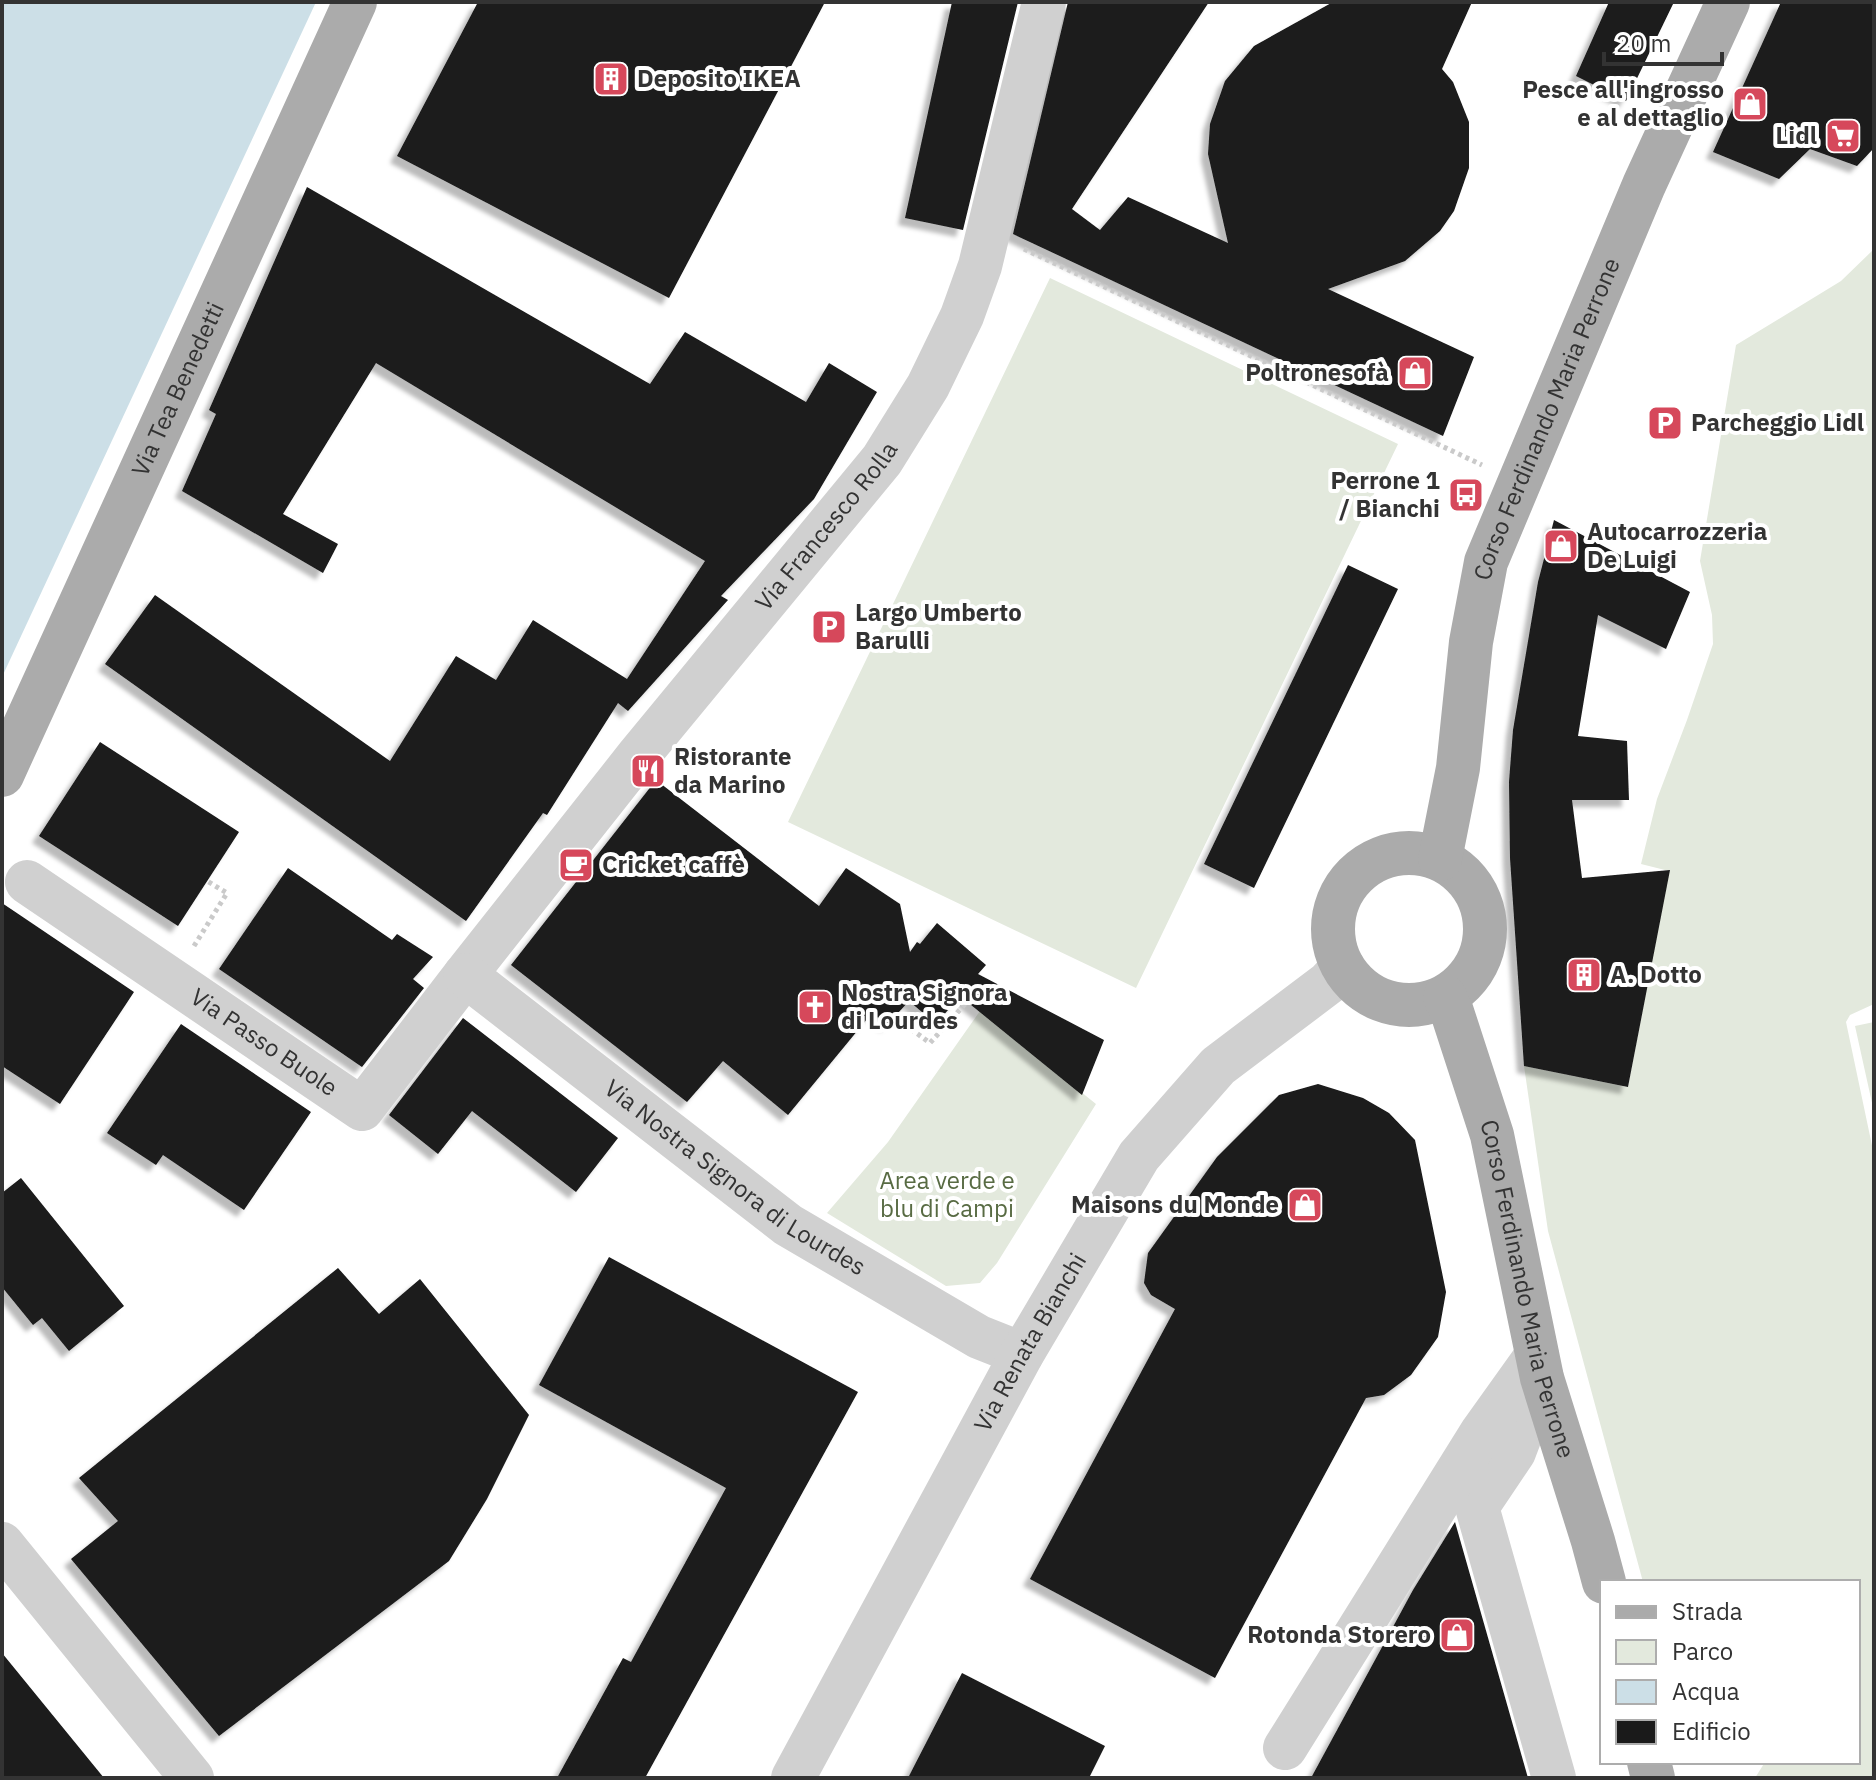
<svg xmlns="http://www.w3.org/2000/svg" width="1876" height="1780" viewBox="0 0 1876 1780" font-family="'IBM Plex Sans',sans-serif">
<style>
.green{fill:#e3e9dd}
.water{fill:#ccdfe7}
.building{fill:#1a1a1a;filter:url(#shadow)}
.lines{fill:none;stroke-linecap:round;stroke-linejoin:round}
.path{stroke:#cacaca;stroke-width:5;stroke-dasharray:4 4;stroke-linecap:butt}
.minor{stroke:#d0d0d0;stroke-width:44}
.major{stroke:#ababab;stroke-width:44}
.labels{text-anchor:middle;stroke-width:8;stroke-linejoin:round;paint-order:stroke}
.poi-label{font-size:24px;font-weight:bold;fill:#333;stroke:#fff;text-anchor:start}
.street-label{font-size:24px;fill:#333;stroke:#fff}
.park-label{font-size:24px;fill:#586b43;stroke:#fff}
</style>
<defs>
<filter id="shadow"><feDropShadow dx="-7" dy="7" stdDeviation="2" flood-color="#0004"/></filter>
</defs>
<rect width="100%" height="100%" fill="#fff"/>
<path class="green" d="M1874,249V1004L1850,1015L1846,1022L1874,1155V1778H1755L1765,1762H1858V1582H1643L1548,1231L1524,1066L1628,1087L1669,871L1641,864L1657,799L1687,720L1713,644L1712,615L1700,561L1736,345L1841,281Z
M1050,278L1398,444L1136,988L788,822Z
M980,1011L1096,1104L997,1263L980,1283L946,1286L827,1213L888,1142Z
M1874,1022V1112L1855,1026Z"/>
<path class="water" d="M2,2H316L2,677Z"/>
<path class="building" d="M478,2H825L669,298L397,156Z
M952,2H1018L963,230L905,218Z
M1068,2H1209L1072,209L1100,230L1128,197L1228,243L1208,154L1210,124L1225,81L1254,46L1333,2H1472L1442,69L1453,82L1469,122V168L1454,211L1440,231L1405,261L1328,289L1474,357L1443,436L1013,234Z
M1609,2H1674L1626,101L1576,76Z
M1781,2H1874V148L1857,166L1810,149L1779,179L1713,152Z
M307,187L650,384L685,332L806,402L829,363L877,392L814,499L721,596L728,600L628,711L618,703L547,815L543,813L466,921L105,664L155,595L390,761L456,656L496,680L533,620L627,679L705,561L376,363L283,514L338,544L323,573L182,491L216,414L209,410Z
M1554,520L1690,592L1666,649L1598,615L1578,736L1627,741L1629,800H1572L1582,878L1670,870L1628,1087L1524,1066L1510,858L1509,782L1513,730L1538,582Z
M1348,565L1398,589L1254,888L1204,864Z
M100,742L239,832L178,926L39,836Z
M656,780L819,906L846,868L900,904L910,952L917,942L920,944L937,923L986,965L978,974L1104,1040L1082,1095L960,996L936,1024L909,1001L887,1025L872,1013L788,1115L723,1061L687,1102L511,965Z
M288,868L392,940L397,934L433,957L413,979L424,988L362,1067L219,969Z
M2,903L134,992L60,1104L2,1066Z
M463,1018L618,1138L576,1192L472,1111L438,1154L389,1115Z
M181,1024L311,1112L244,1210L163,1155L156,1165L107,1133Z
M1318,1084L1363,1098L1389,1113L1415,1140L1446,1292L1438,1337L1411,1375L1384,1395L1366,1398L1215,1678L1030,1579L1175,1309L1151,1295L1144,1283L1148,1253L1217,1157L1279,1095Z
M21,1178L124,1306L69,1351L42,1318L33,1325L2,1287V1193Z
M609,1257L858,1392L645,1778H557L623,1658L631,1662L726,1488L539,1385Z
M338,1268L379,1314L420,1279L529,1415L487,1499L449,1561L219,1736L71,1559L118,1521L79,1478Z
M1455,1522L1528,1778H1311L1413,1590Z
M2,1653L104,1778H2Z
M962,1673L1105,1746L1089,1778H908Z"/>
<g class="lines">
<path class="path" d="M1024,249L1482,465
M194,946L227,893L207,881
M911,1029L930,1043L965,1004"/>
<g class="minor">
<path id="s1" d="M27,882L362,1109L465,975L638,756L882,460L928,386L962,316L980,266L1044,2"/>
<path id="s2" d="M465,975L788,1225L979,1337L1022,1354"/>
<path d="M1542,1378L1514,1452L1477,1507L1554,1778"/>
<path d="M2,1544L192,1778"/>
<path d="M1285,1748L1482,1432L1537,1355"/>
<path id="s3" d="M793,1778L1022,1354L1139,1156L1218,1066L1328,983L1343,967"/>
</g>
<g class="major">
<path id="s4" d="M2,775L355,2"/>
<circle cx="1409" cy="929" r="76"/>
<path id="s5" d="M1440,859L1458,768L1471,642L1486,562L1644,185L1728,2"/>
<path id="s6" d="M1445,997L1452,1012L1492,1135L1542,1378L1593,1541L1604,1582"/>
<path d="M1649,1762L1653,1778"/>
</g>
</g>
<defs>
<symbol id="building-square" viewBox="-11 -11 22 22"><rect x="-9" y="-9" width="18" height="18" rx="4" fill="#d6485b" stroke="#fff"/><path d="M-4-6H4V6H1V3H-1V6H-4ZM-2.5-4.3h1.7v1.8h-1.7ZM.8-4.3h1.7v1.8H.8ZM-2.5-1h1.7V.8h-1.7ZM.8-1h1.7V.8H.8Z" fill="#fff"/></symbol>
<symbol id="shop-square" viewBox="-11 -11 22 22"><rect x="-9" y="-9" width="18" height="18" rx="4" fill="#d6485b" stroke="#fff"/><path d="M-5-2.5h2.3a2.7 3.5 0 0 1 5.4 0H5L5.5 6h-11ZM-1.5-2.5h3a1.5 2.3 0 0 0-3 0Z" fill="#fff"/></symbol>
<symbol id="supermarket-square" viewBox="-11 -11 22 22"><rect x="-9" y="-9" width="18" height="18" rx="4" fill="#d6485b" stroke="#fff"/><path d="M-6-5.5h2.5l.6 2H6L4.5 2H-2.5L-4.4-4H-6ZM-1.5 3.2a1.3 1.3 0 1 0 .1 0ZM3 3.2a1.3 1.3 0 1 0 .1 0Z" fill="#fff"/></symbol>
<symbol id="parking-square" viewBox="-11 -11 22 22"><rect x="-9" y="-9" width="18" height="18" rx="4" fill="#d6485b" stroke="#fff"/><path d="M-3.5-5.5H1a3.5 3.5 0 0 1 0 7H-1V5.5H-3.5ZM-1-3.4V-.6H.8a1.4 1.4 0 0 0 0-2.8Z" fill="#fff"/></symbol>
<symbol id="bus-square" viewBox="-11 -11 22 22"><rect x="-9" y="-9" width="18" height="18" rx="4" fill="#d6485b" stroke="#fff"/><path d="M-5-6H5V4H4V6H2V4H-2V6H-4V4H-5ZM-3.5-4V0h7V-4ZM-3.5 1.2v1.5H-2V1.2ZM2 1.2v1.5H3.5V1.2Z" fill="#fff"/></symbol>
<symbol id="restaurant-square" viewBox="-11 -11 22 22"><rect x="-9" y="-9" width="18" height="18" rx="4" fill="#d6485b" stroke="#fff"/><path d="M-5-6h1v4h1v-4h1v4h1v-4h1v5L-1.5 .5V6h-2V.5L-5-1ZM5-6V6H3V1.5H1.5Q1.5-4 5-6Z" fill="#fff"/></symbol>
<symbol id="cafe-square" viewBox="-11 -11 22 22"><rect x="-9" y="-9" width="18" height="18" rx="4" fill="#d6485b" stroke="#fff"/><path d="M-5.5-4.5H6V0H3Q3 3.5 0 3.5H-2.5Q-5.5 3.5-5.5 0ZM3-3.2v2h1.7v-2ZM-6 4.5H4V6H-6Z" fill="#fff"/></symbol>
<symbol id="church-square" viewBox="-11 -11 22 22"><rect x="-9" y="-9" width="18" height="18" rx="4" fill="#d6485b" stroke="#fff"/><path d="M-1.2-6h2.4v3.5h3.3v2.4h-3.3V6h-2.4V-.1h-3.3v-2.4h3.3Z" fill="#fff"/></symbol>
</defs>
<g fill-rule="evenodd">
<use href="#building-square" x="591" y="59" width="40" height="40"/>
<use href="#shop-square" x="1730" y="84" width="40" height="40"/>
<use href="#supermarket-square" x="1823" y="116" width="40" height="40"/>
<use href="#shop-square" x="1395" y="353" width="40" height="40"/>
<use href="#parking-square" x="1645" y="403" width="40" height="40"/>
<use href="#bus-square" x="1446" y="475" width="40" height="40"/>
<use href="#shop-square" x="1541" y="526" width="40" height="40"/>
<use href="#parking-square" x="809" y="607" width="40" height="40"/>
<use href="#restaurant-square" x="628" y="751" width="40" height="40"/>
<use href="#cafe-square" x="556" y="845" width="40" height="40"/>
<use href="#building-square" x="1564" y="955" width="40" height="40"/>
<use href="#church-square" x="795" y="987" width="40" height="40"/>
<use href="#shop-square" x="1285" y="1185" width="40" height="40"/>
<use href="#shop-square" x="1437" y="1615" width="40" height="40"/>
</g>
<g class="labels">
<g class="poi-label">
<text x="637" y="87">Deposito IKEA</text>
<text x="1724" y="98" text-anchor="end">Pesce all'ingrosso<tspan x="1724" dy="28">e al dettaglio</tspan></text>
<text x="1817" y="144" text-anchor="end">Lidl</text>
<text x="1389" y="381" text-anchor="end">Poltronesofà</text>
<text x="1691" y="431">Parcheggio Lidl</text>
<text x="1440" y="489" text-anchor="end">Perrone 1<tspan x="1440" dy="28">/ Bianchi</tspan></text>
<text x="1587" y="540">Autocarrozzeria<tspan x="1587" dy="28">De Luigi</tspan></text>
<text x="855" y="621">Largo Umberto<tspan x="855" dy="28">Barulli</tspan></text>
<text x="674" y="765">Ristorante<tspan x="674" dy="28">da Marino</tspan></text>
<text x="602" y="873">Cricket caffè</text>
<text x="1610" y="983">A. Dotto</text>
<text x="841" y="1001">Nostra Signora<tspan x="841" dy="28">di Lourdes</tspan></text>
<text x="1279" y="1213" text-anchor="end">Maisons du Monde</text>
<text x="1431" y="1643" text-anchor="end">Rotonda Storero</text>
</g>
<g class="street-label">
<text dy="8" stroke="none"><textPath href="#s4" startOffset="424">Via Tea Benedetti</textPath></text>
<text dy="8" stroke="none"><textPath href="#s5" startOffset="456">Corso Ferdinando Maria Perrone</textPath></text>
<text dy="8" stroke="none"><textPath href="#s1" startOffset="1150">Via Francesco Rolla</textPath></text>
<text dy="8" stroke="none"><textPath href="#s1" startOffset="286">Via Passo Buole</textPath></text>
<text dy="8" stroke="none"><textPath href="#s2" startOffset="338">Via Nostra Signora di Lourdes</textPath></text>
<text dy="8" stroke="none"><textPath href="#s6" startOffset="304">Corso Ferdinando Maria Perrone</textPath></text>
<text dy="8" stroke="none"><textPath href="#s3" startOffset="496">Via Renata Bianchi</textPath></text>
</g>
<g class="park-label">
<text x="947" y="1189">Area verde e<tspan x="947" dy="28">blu di Campi</tspan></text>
</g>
</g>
<rect width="1876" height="1780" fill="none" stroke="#333333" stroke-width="8"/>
<rect x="1600" y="1580" width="260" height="184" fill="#ffffff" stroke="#adadad" stroke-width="2"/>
<rect x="1616" y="1606" width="40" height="12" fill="#ababab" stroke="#adadad" stroke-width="2"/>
<text x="1672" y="1620" font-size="24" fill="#333333">Strada</text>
<rect x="1616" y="1640" width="40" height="24" fill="#e3e9dd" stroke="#adadad" stroke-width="2"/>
<text x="1672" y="1660" font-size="24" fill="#333333">Parco</text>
<rect x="1616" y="1680" width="40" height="24" fill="#ccdfe7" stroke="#adadad" stroke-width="2"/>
<text x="1672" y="1700" font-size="24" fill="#333333">Acqua</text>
<rect x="1616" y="1720" width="40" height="24" fill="#1a1a1a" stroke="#adadad" stroke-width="2"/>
<text x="1672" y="1740" font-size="24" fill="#333333">Edificio</text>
<path d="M1604 52v12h118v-12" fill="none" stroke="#333333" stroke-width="4"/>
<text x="1616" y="52" font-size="24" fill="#333333" stroke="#ffffff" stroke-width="6" paint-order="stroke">20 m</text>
</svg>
